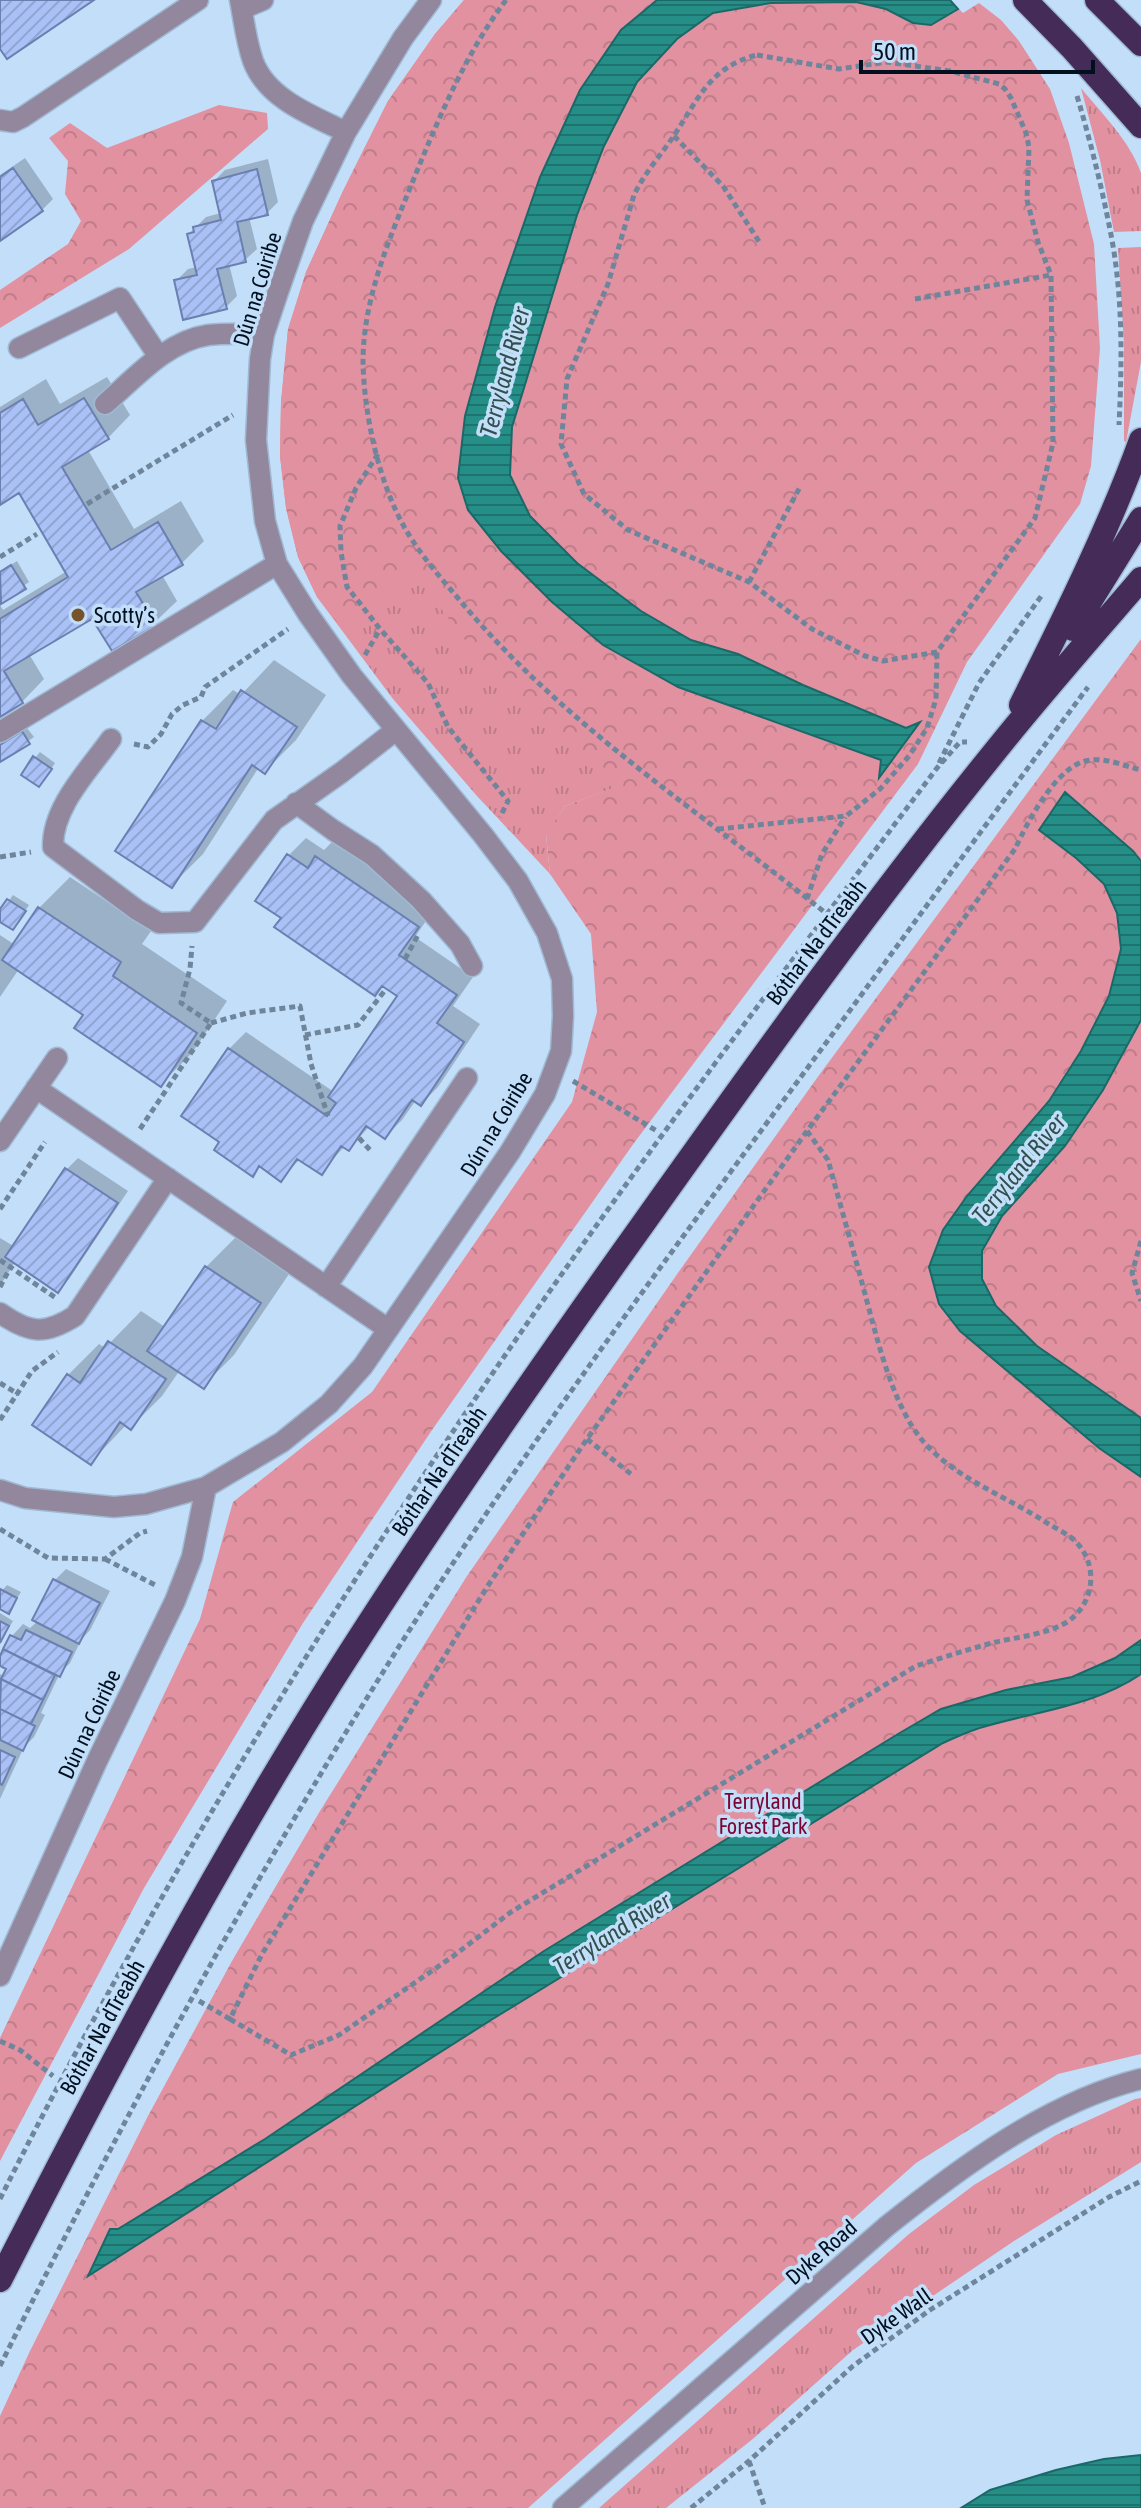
<svg xmlns="http://www.w3.org/2000/svg" width="1141" height="2508" viewBox="0 0 1141 2508" font-family="'Asap Condensed',sans-serif">
<style>
.grass{fill:url(#grass-tufts)}
.forest{fill:url(#forest-crowns)}
.water{fill:url(#water-rules);stroke:#1a6968;stroke-width:2}
.shadow{fill:#0003}
.building{fill:url(#building-hatch);stroke:#6b7fb1;stroke-width:2}
.lines{fill:none;stroke-linecap:round;stroke-linejoin:round}
.minor-casing{stroke:#9fb9d2;stroke-width:23}
.highway-casing{stroke:#9fb9d2;stroke-width:27}
.path{stroke:#6f859b;stroke-width:5;stroke-dasharray:6 4;stroke-linecap:butt}
.minor{stroke:#93879e;stroke-width:20}
.highway{stroke:#442b58;stroke-width:24}
.poi-dot{fill:#76532c;stroke:#c2def9;stroke-width:3}
.labels{text-anchor:middle;stroke-width:7;stroke-linejoin:round;paint-order:stroke}
.street-label{font-size:22px;fill:#01101f;stroke:#c2def9}
.poi-label{font-size:22px;fill:#01101f;stroke:#c2def9;text-anchor:start}
.park-label{font-size:22px;fill:#7c0534;stroke:#c2def9}
.water-label{font-size:24px;font-style:italic;fill:#31504d;stroke:#c2def9}
</style>
<defs>
<pattern id="grass-tufts" width="24" height="20" patternUnits="userSpaceOnUse" patternTransform="scale(2)"><rect width="24" height="20" fill="#e191a0"/><path d="M3 7l-1-3M5 7V3M7 7l1-3M15 17l-1-3M17 17v-4M19 17l1-3" fill="none" stroke="#bf7c89"/></pattern>
<pattern id="forest-crowns" width="20" height="18" patternUnits="userSpaceOnUse" patternTransform="scale(2)"><rect width="20" height="18" fill="#e191a0"/><path d="M2 6a3 3 0 1 1 6 0M12 15a3 3 0 1 1 6 0" fill="none" stroke="#bf7c89"/></pattern>
<pattern id="water-rules" width="6" height="5" patternUnits="userSpaceOnUse" patternTransform="scale(2)"><rect width="6" height="5" fill="#258f87"/><path d="M0 2.5h6" fill="none" stroke="#1e736e"/></pattern>
<pattern id="building-hatch" width="6" height="6" patternUnits="userSpaceOnUse" patternTransform="scale(2)"><rect width="6" height="6" fill="#aac1f7"/><path d="M-1 1l2-2M0 6l6-6M5 7l2-2" fill="none" stroke="#90a5d3"/></pattern>
</defs>
<rect width="100%" height="100%" fill="#c2def9"/>
<path class="grass" d="M464,0L524,701L625,784L565,806L546,835L550,874L477,796L393,699L317,597L298,557L286,508L280,456L281,402L288,329L306,272L343,191L388,101L435,34Z
M1081,88C1102,114 1130,141 1141,173V231L1114,232L1100,160Z
M1141,247V362L1126,442L1124,441V343L1118,248Z
M1141,2098V2162L1014,2241L853,2350L754,2438L666,2508H599L909,2234L974,2185L1056,2135L1135,2099Z"/>
<path class="forest" d="M464,0H950L963,13L979,3L1001,20L1019,41L1050,89L1069,143L1094,244L1100,348L1091,466L1080,504L967,662L918,764L634,1143L432,1430L303,1623L144,1888L0,2161V2038L200,1619L233,1502L372,1392L572,1102L597,1012L591,934L550,874L546,834L565,806L624,784L524,702L469,645L412,571L342,629L317,597L298,557L286,508L280,456L281,402L288,330L306,272L343,191L388,101L435,34Z
M219,105L267,113L268,129L129,249L0,328V290L68,244L81,221L65,194L68,161L49,138L70,123L107,148Z
M1141,639V2054L1058,2074L916,2163L528,2508H0V2416L30,2351L148,2116L232,1961L320,1811L467,1576L680,1270L817,1078Z"/>
<path class="water" d="M657,0H950L958,9L931,25L913,23L886,9L856,2L771,3L713,13L677,39L637,82L604,146L577,215L512,427L510,475L530,516L577,563L641,611L691,640L738,654L803,685L906,728L920,722L879,778L881,760L678,687L603,645L552,602L501,551L468,510L458,478L465,416L495,307L540,177L580,90L621,30Z
M1065,792L1133,851L1141,861V1020L1103,1090L1065,1146L1002,1216L982,1251V1279L996,1306L1037,1346L1141,1418V1477L1099,1448L960,1331L939,1304L929,1267L943,1230L967,1196L1049,1101L1081,1051L1109,996L1121,949L1117,913L1104,884L1076,858L1039,830Z
M1141,1640V1674C1094,1706 1037,1711 983,1727C969,1731 956,1737 943,1743L491,2020L88,2276L110,2229H118L265,2139L544,1951L898,1734L941,1709L1006,1690L1072,1677L1115,1658Z
M1141,2455V2508H961L990,2490L1056,2470L1104,2459Z"/>
<path class="shadow" d="M25,158L53,199L42,210L0,239V175Z
M268,159L278,202L267,213L249,217L257,249L245,260L229,264L237,296L226,307L176,281L188,269L197,267L189,234L206,217L221,213L214,181L225,170Z
M107,377L130,415L108,438L88,450L134,529L181,501L204,541L182,563L162,575L177,601L154,623L93,616L29,654L44,679L22,702L0,715V605L3,610L67,571L19,491L0,503V407L46,379L60,404Z
M17,561L29,582L0,602V572Z
M274,660L326,695L296,740L265,771L259,767L203,854L172,885L202,721L233,690L241,695Z
M27,728L34,737L0,760V745Z
M40,752L55,763L44,780L35,758Z
M306,838L324,850L334,840L434,909L415,937L473,977L453,1006L480,1024L438,1087L421,1104L416,1100L402,1120L385,1137L370,1126L349,1148L345,1146L321,1172L301,1158L281,1179L262,1165L253,1174L222,1142L229,1049L246,1032L334,1092L400,995L384,984L375,993L283,918L258,900L289,855Z
M70,877L151,931L142,944L227,1001L192,1053L161,1084L86,1014L19,969L0,997V935L15,945L39,908Z
M13,895L29,905L18,922L0,919V913Z
M78,1158L128,1191L69,1279L57,1290L15,1262L0,1286V1238L15,1247L67,1169Z
M237,1236L291,1271L234,1355L203,1386L180,1370L162,1396L131,1427L127,1424L91,1462L68,1375L99,1344L105,1348L141,1311L165,1327L206,1267Z
M66,1569L110,1591L90,1630L81,1640L70,1663L60,1673L41,1713L45,1715L34,1737L24,1747L0,1799V1674L5,1677L9,1668L0,1663V1661L12,1636L23,1624L30,1628L38,1621L55,1580Z
M7,1585L21,1592L9,1611L0,1607V1593Z
M0,1613L13,1621L0,1642Z"/>
<path class="building" d="M0,0H94L7,59L0,49Z
M13,168L43,211L0,241V177Z
M257,169L268,215L237,222L246,262L217,269L227,309L183,320L174,280L197,275L187,234L194,232L193,227L221,220L212,181Z
M84,398L109,439L62,467L111,550L158,522L183,565L136,592L156,625L112,651L92,619L4,671L23,703L0,717V619L68,577L19,493L0,505V413L23,399L38,425Z
M11,565L26,589L1,604L0,572Z
M241,690L297,727L265,774L252,765L172,888L115,851L201,720L216,729Z
M22,731L30,744L0,762V745Z
M33,756L52,769L39,787L21,775Z
M287,854L308,868L315,856L419,927L399,955L457,995L437,1023L464,1042L421,1106L412,1100L385,1139L366,1126L349,1151L341,1146L322,1175L297,1159L281,1182L259,1166L253,1177L214,1150L219,1142L181,1116L228,1048L327,1116L336,1103L328,1097L397,996L382,986L375,996L274,927L281,918L255,901Z
M7,899L26,911L13,930L0,922V909Z
M38,907L121,962L113,976L197,1033L161,1087L74,1028L83,1015L2,960Z
M65,1168L118,1203L58,1293L5,1257Z
M205,1266L261,1303L204,1389L147,1351Z
M108,1341L166,1379L131,1430L120,1422L91,1465L32,1425L67,1374L80,1383Z
M53,1579L100,1603L79,1644L32,1620Z
M0,1589L17,1598L9,1614L0,1609Z
M0,1621L9,1626L0,1643Z
M26,1630L72,1652L60,1677L3,1649L10,1635L21,1640Z
M3,1649L55,1675L43,1700L1,1679L6,1669L0,1666V1656Z
M1,1679L43,1700L31,1724L0,1709Z
M0,1709L35,1726L23,1751L0,1740Z
M0,1750L15,1757L2,1785L0,1784Z"/>
<g class="lines">
<defs>
<path id="minor" d="M240,0C244,21 246,41 253,61C267,99 313,116 346,132
M242,9L263,0
M0,120L13,122L23,117L198,0
M19,348L120,298L159,357
M105,404C135,378 167,341 208,335C226,333 246,334 264,334
M0,732L277,564
M111,739C89,770 52,807 53,847L137,910L159,923L195,922L274,820L342,772L396,730
M296,803L333,830L372,855L421,900L460,944L472,966
M36,1088L388,1329
M0,1141L57,1058
M326,1287L467,1078
M0,1313C30,1334 45,1335 75,1316L168,1178
M0,1490L25,1498L114,1507L146,1504L206,1487L282,1442L329,1404L363,1366L510,1152L545,1094L561,1051L563,1016L562,979L547,933L518,881L483,835L352,676L308,614L277,564L265,521L256,440L260,359L264,334L278,292L303,221L346,132L403,38L431,0
M0,1976L97,1761L175,1601L192,1557L206,1487
M563,2508L887,2226C961,2167 1048,2102 1141,2079"/>
<path id="highway" d="M1025,0L1072,48L1141,126
M1097,0L1141,44
M1073,629L1141,519
M1021,705C1064,619 1108,531 1141,440
M0,2280C103,2078 209,1877 330,1684C429,1527 535,1375 643,1224C759,1061 875,899 1001,744C1046,688 1094,634 1141,579"/>
</defs>
<use href="#minor" class="minor-casing"/>
<use href="#highway" class="highway-casing"/>
<path class="path" d="M506,0C463,57 435,127 408,193C386,247 363,303 363,362C364,415 379,484 406,530C420,554 439,576 457,597C561,723 702,813 828,915
M757,55L839,69L887,62L950,71L999,84L1005,89L1011,98L1026,133L1029,147L1027,200L1038,242L1051,275L1053,443L1035,518L937,652L883,661L865,656L812,629L749,582L628,530L584,494L561,444L567,379L608,284L634,195C644,174 660,156 673,137C698,100 709,67 757,55Z
M1077,96C1091,143 1103,192 1112,240C1123,301 1122,364 1119,425
M674,136L723,186L760,243
M915,299L1051,275
M378,454L356,488L340,526L341,552L347,587L380,629L428,683L448,727L508,801L500,817
M87,504L233,415
M0,557L37,534
M749,582L800,487
M365,655L380,629
M134,744L148,747L161,734L172,714L183,705L201,697L205,687L288,629
M939,763L979,683L1042,595
M718,829L846,816L880,789L909,756L927,728L936,699L937,652
M0,857L31,852
M807,899L822,854L845,817
M405,959L418,935
M211,1023L247,1013L300,1006L311,1064L328,1116
M305,1035L358,1025L386,989
M573,1081L657,1131
M140,1129L211,1023L181,1003L190,969L192,946
M359,1138L370,1150
M0,1209L45,1142
M1141,1241L1132,1273L1141,1301
M0,1260L56,1298
M0,1287L10,1268
M0,1383L18,1394
M0,1420L32,1371L58,1352
M587,1439L631,1474
M0,1529L48,1558L105,1559L140,1533L147,1531
M105,1559L157,1586
M199,2001L230,2019L262,1954L487,1587L587,1439L807,1131L1015,849C1027,823 1058,762 1091,760C1107,758 1125,766 1141,770
M230,2019L291,2055L339,2035L452,1957L511,1912L916,1666C941,1658 966,1650 992,1643C1015,1637 1046,1635 1067,1622C1094,1604 1099,1567 1077,1543C1070,1535 1057,1529 1047,1523C1006,1496 954,1478 922,1440C892,1404 877,1338 865,1294C853,1249 840,1204 828,1160L807,1131
M0,2041L20,2050L53,2076
M0,2199C154,1891 336,1597 533,1315C663,1129 801,949 937,768L960,742H967
M0,2366C122,2120 253,1878 400,1645C521,1454 655,1274 789,1093C889,958 987,822 1088,687
M749,2461L765,2508
M691,2508L749,2461L853,2366L930,2310L1109,2197L1141,2181"/>
<use href="#minor" class="minor"/>
<use href="#highway" class="highway"/>
</g>
<circle class="poi-dot" cx="78" cy="615" r="8"/>
<g class="labels">
<g class="street-label">
<text transform="translate(257 289) rotate(-73)" y="8">Dún na Coiribe</text>
<text transform="translate(816 942) rotate(-53)" y="8">Bóthar Na dTreabh</text>
<text transform="translate(496 1124) rotate(-59)" y="8">Dún na Coiribe</text>
<text transform="translate(439 1471) rotate(-56)" y="8">Bóthar Na dTreabh</text>
<text transform="translate(89 1724) rotate(-65)" y="8">Dún na Coiribe</text>
<text transform="translate(102 2027) rotate(-61)" y="8">Bóthar Na dTreabh</text>
<text transform="translate(821 2252) rotate(-41)" y="8">Dyke Road</text>
<text transform="translate(896 2316) rotate(-35)" y="8">Dyke Wall</text>
</g>
<g class="poi-label">
<text x="94" y="623">Scotty’s</text>
</g>
<g class="park-label">
<text x="763" y="1809">Terryland<tspan x="763" dy="25">Forest Park</tspan></text>
</g>
<g class="water-label">
<text transform="translate(505 372) rotate(-75)" y="8">Terryland River</text>
<text transform="translate(1019 1169) rotate(-51)" y="8">Terryland River</text>
<text transform="translate(612 1934) rotate(-32)" y="8">Terryland River</text>
</g>
</g>
<path d="M861 60v12h232v-12" fill="none" stroke="#01101f" stroke-width="4"/>
<text x="873" y="60" font-size="24" fill="#01101f" stroke="#c2def9" stroke-width="6" paint-order="stroke">50 m</text>
</svg>
